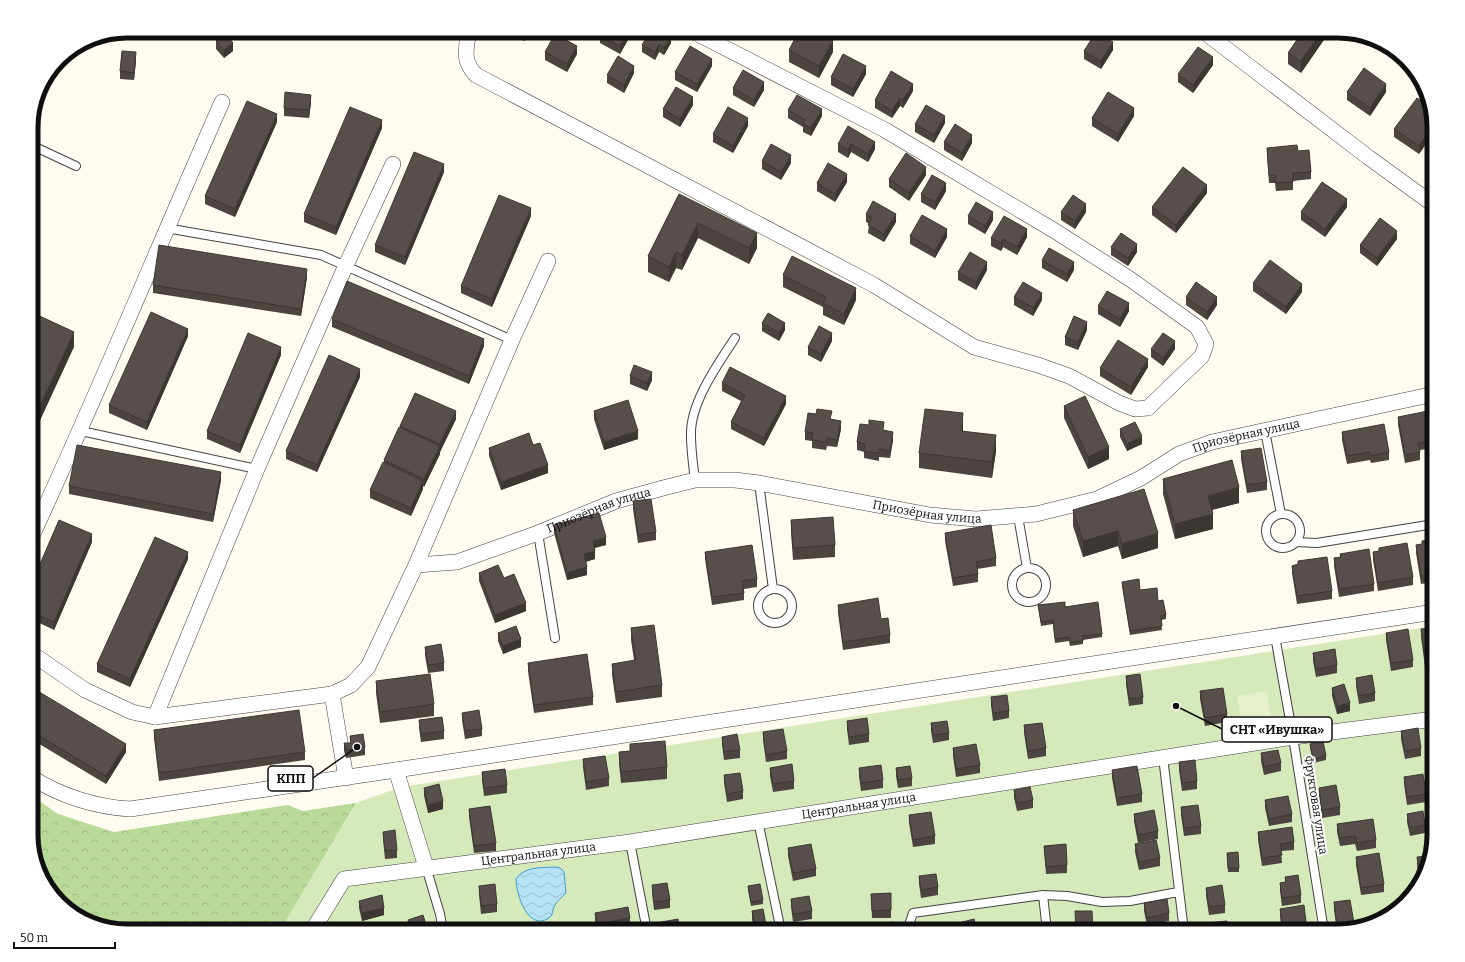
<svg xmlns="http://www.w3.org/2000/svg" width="1465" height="962" viewBox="0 0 1465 962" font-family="Bitter,serif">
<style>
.forest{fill:url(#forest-crowns)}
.garden{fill:#d5e9ba}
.pitch{fill:#e6f1cc}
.water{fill:url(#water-waves);stroke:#3d9ccc}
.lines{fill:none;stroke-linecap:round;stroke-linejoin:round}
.service-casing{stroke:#424242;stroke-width:10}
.minor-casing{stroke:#424242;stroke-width:16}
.service{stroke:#fff;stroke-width:8}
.minor{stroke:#fff;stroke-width:15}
.wall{fill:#4b4440}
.shaded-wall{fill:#3d3734}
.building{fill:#574f4b;stroke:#3d3734}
.labels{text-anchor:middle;stroke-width:4;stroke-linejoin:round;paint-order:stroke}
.street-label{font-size:12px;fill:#0f0f0f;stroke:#fff}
.rim{fill:none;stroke:#0f0f0f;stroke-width:5}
.leader{fill:none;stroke:#0f0f0f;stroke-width:1.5}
.callout-dot{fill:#0f0f0f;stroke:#fff;stroke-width:1.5}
.callout{fill:#fff;stroke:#0f0f0f;stroke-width:1.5}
.callout-label{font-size:13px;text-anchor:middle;font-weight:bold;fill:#0f0f0f}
</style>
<defs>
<pattern id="forest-crowns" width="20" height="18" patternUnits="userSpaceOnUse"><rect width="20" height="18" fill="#bada99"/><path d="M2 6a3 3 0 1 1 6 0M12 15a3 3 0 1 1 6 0" fill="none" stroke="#9fba83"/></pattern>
<pattern id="water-waves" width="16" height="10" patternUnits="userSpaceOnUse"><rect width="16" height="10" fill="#b6e2f6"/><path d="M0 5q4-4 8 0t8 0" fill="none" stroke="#9bc1d2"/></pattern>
</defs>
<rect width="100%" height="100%" fill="#fffbf0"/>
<path class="forest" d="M31,795L58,814L114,832L288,805L303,811L356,803L280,931H127L74,915L44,883L31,841Z"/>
<path class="garden" d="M1434,626V836L1418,888L1386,918L1339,931H280L356,803L401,787Z"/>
<path class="pitch" d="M1267,691L1273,730L1244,735L1237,696Z"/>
<path class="water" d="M555,867L560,868L564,872L566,893C562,897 556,902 554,907C552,912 553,915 549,918C528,932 516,894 516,879C525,866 541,868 555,867Z"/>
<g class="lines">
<defs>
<path id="service" d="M31,145L76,166
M166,228L321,255L512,340
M81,431L257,469
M1265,431L1281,514
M695,480C693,465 691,450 691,435C690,403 718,364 735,338
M759,483L773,589
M1266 531a17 17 0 1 1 34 0a17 17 0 1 1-34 0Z
M1018,516L1027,568
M538,533L555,638
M1296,542L1317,543L1434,524
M1012 585a17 17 0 1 1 34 0a17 17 0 1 1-34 0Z
M758 606a17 17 0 1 1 34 0a17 17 0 1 1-34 0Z
M1275,636L1293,737L1324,931
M1429,720L1434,753
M1163,757L1184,931
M758,821L781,931
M630,842L647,931
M426,867L440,914L443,931
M1043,895L1047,931
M910,931L909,925L913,913L1043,895L1067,896L1102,902L1130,901L1178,892"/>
<g id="minor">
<path d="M469,31C466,49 462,61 476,75L874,285L974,347L1038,365L1069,376L1119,403L1135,409L1148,408L1202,356L1206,344L1197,327L1130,279L1055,231L885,130L692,31"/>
<path d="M1203,31L1368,157L1434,205"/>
<path d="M31,538C98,394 158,247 222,102"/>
<path id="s1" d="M416,565L457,562L538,533L616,501L663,488L695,480H735L759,483L930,515L976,519L1036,514L1097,499L1141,478L1179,454L1212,442L1434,394"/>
<path d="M31,653L85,690L132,712L155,717L332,694"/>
<path d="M155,717L257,469L346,265L393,164"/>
<path d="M396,770L426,867"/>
<path d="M31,777C60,796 96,807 130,809L396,770L1434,612"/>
<path d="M346,778L332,694L351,685L368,667L416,565L512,340L548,261"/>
<path id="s2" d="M312,931L344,879L630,842L1293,737L1434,719"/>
</g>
</defs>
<use href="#service" class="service-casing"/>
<use href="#minor" class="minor-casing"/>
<use href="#service" class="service"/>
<use href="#minor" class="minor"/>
</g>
<path class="wall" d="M168,31H181L180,38L168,36Z
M376,31H400V34L376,32Z
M429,31H449V33Z
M506,31H530L524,41Z
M602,31H633L620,54L600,43V35Z
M716,31H728L725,36Z
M1303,31H1330L1301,73L1288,64V53Z
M216,41L233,51L224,58L216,49Z
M671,43L664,55L659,52L655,60L642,52V45Z
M789,50L833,52L819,78L789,62Z
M1113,50L1101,69L1084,59V51Z
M545,52L577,54L567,72L545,60Z
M136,60L134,80L120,79V71Z
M1213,65L1193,93L1178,82V74Z
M712,66L697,92L675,80V72Z
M634,73L624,93L607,83V75Z
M866,74L853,97L831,85V77Z
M733,88L764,90L754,107L733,95Z
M913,91L903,108L900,106L892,118L875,108V100Z
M1347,92H1386L1370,116L1347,100Z
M311,102L309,118L284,116V108Z
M693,105L680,127L663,117V109Z
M788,110L822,116L811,136L803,132V127L788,118Z
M1134,116L1118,142L1092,126V118Z
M277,122L235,217L205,204V196Z
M945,123L934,143L915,132V124Z
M748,126L733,153L713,142V134Z
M1434,126V132L1419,154L1394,137V129Z
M382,128L336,235L304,222V214Z
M875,142V149L868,162L851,152L848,158L838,152V144Z
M944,142L972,143L962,161L944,150Z
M1267,148L1298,151L1311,172V179L1293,181V190L1276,191L1275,183H1269L1267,155Z
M762,161L791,163L781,180L762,169Z
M444,172L405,265L375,252V245Z
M926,175L909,201L889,187V179Z
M847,182L835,202L817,191V183Z
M946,191L935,210L921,202V194Z
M1207,193L1176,233L1152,215V207Z
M679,194L757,248L749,264L698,238L682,270L676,268L669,282L648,272V256Z
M1347,207L1325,237L1301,220V212Z
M1061,212H1086L1075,229L1061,220Z
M866,214L896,222L884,242L868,233L869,224L866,222Z
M531,216L492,307L461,293V286Z
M968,216L993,220L985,234L968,224Z
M910,236L947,237L935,258L910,244Z
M1027,237L1017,255L1003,247L1001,251L991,246V238Z
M1397,239L1377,266L1360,253V245Z
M1111,247L1137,252L1128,266L1111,255Z
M1042,260L1074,270L1067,282L1042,268Z
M987,270L976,290L958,280V272Z
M783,275L856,300L844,325L823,315V307L783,287Z
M307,277L301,316L153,293V285Z
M1253,283L1302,292L1286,314L1253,291Z
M1014,297L1042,300L1033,316L1014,305Z
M1186,297L1217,305L1207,320L1186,305Z
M1098,306L1129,311L1120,327L1098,314Z
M332,319L484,346L469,384L332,327Z
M762,323L785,330L779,341L762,331Z
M1087,330L1078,350L1065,345V337Z
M188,336L147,430L109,413V405Z
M832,341L821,362L808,355V347Z
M1151,349H1175L1163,366L1151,357Z
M281,355L240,453L207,439V431Z
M1148,367L1131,395L1100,376V368Z
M630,376L652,380L647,391L630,384Z
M360,377L317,472L286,459V451Z
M722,383L786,404L764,446L731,429V422L741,401L722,391Z
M1064,406L1109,459L1088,469L1064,418Z
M594,411L638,439L604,450L594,419Z
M1434,415V448L1420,450V460L1405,463L1398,425V417Z
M456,419L440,452V454L424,487L423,486V489L411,516L370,498V490L384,463V460L400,427V426Z
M832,419L841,429L837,447L827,446L826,450L812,448V441L805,440V432Z
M963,429V431L996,451L992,478L919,468V453Z
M1120,429L1142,444L1127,451L1120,437Z
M884,430L893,440L890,458L879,457V461L864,458V452L857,450V442Z
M1342,432L1389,452V460L1371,463L1370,460L1347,464L1342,440Z
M533,445L548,473L501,490L489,456V448Z
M1241,451L1267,482V490L1247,493L1241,459Z
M1163,479L1239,503L1211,510L1213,529L1175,539L1163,494Z
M221,480L213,522L69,494V486Z
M633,501L656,532V540L638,543L633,509Z
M1073,510L1158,548L1122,559L1118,546L1083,557L1073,526Z
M791,520L835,545V557L793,560L791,532Z
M554,525L606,545L595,548V559L586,562L587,575L567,580L554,533Z
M945,533L996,558V566L977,569L978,574V582L953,586L945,541Z
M1434,539V582L1421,584L1416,553V545L1422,544V541Z
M92,542L54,630L31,619V585Z
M1379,548L1413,577V585L1378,591L1373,560V552L1379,551Z
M705,552L757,579V587L744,589V600L712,605L705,559Z
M1340,554L1374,584V591L1339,597L1334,566V558L1340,557Z
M188,559L130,687L97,672V664Z
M1298,561L1332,591V599L1297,604L1292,573V566L1298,565Z
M479,573L504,578L526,611L495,623L479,581Z
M1122,582L1140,590L1158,601L1166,615V619L1161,620L1162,630L1130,635L1122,586Z
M838,605L881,619L890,635V643L843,650L838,613Z
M1038,605L1065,607L1102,634V637L1083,640V644L1070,646L1069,641L1055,643L1053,624L1041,626Z
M631,628L662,685V697L616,703L612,675V664L634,660L631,640Z
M1421,629L1432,636L1434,635V665L1425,667L1421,637Z
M498,633L521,647L503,654L498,641Z
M1386,633L1413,660V667L1391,671L1386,640Z
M425,647L444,663V671L428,673L425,655Z
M1313,653L1337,665V673L1316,677L1313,661Z
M528,663L593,697V705L534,713L528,671Z
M1126,676L1143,697V704L1129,706L1126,684Z
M1356,678L1375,693V701L1359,704L1356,686Z
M376,681L434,704V716L380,723L376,693Z
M31,687L126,752L106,784L31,739Z
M1332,688L1350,711L1337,714L1332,696Z
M1200,691L1227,714V722L1205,726L1200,699Z
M991,697L1009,711V718L993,721L991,705Z
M462,713L482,729V736L465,739L462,720Z
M419,720L444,731V739L421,742L419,728Z
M847,721L869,734V742L849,745L847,729Z
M931,723L949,733V740L933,743L931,731Z
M1024,725L1046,748V756L1028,759L1024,733Z
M154,730L305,752V760L159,781L154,738Z
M1401,731L1421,748V756L1405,759L1401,739Z
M763,732L787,751V759L766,762L763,740Z
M350,736L365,747V755L346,758L344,751V743H350Z
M722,737L740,750V758L724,760L722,745Z
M630,744L667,767V779L621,783L619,764V752L630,751Z
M1310,744L1326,756V760L1313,763L1310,747Z
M953,748L980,765V773L956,777L953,756Z
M1261,753L1281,763V771L1264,775L1261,761Z
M583,759L609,778V786L586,790L583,767Z
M1179,762L1197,781V789L1182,791L1179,770Z
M770,768L794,781V789L773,792L770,776Z
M859,768L883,780V788L861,791L859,776Z
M896,768L912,778V786L898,788L896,776Z
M1112,770L1142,794V802L1117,806L1112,778Z
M482,772L507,785V793L484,796L482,780Z
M724,775L743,791V799L727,802L724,783Z
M1404,777L1426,794V802L1407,805L1404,784Z
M424,788L443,809L428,813L424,796Z
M1319,788L1340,807V815L1322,818L1319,796Z
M1014,790L1033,800V808L1017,811L1014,798Z
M1265,800L1292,814V822L1269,826L1265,808Z
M1181,807L1201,826V834L1184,836L1181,815Z
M469,809L496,843V851L474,853L469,817Z
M1134,814L1158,831V839L1138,843L1134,821Z
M1407,814L1425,825V833L1410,836L1407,822Z
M909,815L935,836V844L913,847L909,823Z
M1337,824L1376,840V848L1357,851L1355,844L1340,846L1337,832Z
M383,832L397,850V858L385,859L383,839Z
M1258,832L1294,842V850L1281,851L1282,863L1262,866L1258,840Z
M1135,844L1160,858V866L1139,870L1135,852Z
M1044,846L1067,865V873L1046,874Z
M788,848L816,869V876L793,881L788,856Z
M1227,853L1239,868V872H1228Z
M1428,856L1419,884L1417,865V857Z
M1356,857L1384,884V892L1361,895L1356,865Z
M919,876L938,887V895L921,898L919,884Z
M1285,877L1301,895V903L1282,906L1280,891V883L1285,882Z
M652,885L670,900V908L654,910L652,893Z
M479,886L497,904V912L481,914L479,894Z
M748,886L763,900V904L751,906L748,890Z
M1206,888L1225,905V913L1209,915L1206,896Z
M891,893V918H872L871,894Z
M791,899L812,911V919L793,922L791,907Z
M359,901L384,915L362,921L359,908Z
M1334,902L1354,923V927L1337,931L1334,910Z
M1144,903L1169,913V921L1147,925L1144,911Z
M763,909L767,931H754L752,919V911Z
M1280,909L1306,922V929L1297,931H1282L1280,917Z
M595,913L630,918V926L602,931H597L595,920Z
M408,920L428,931H409L408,928Z
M959,923L978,931H959Z"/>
<path class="shaded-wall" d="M525,31H530L524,41V33Z
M628,31H633L620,54V46Z
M725,31H728L725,36Z
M1322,31H1330L1301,73V61Z
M671,36V43L664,55V48Z
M833,40V52L819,78V66Z
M1113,42V50L1101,69V61Z
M233,43V51L224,58V50Z
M659,44V52L655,60V52Z
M577,46V54L567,72V64Z
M136,52V60L134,80V73Z
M1213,57V65L1193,93V85Z
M712,59V66L697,92V84Z
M634,66V73L624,93V85Z
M866,66V74L853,97V89Z
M764,82V90L754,107V100Z
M913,84V91L903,108V100Z
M1386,84V92L1370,116V108Z
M311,95V102L309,118V110Z
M693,97V105L680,127V119Z
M900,98V106L892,118V111Z
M1134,108V116L1118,142V134Z
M822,109V116L811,136V128Z
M277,114V122L235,217V209Z
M945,116V123L934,143V135Z
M748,118V126L733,153V146Z
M382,120V128L336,235V227Z
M1434,125V132L1419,154V146Z
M972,135V143L962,161V153Z
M875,142V149L868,162V154Z
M851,144V152L848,158V150Z
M791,155V163L781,180V172Z
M444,164V172L405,265V257Z
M926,167V175L909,201V193Z
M847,174V182L835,202V194Z
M946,183V191L935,210V202Z
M1207,185V193L1176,233V225Z
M1347,199V207L1325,237V229Z
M1086,204V212L1075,229V221Z
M531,208V216L492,307V299Z
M993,212V220L985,234V226Z
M896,214V222L884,242V234Z
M698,223V238L682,270V255Z
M947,229V237L935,258V251Z
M1027,229V237L1017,255V247Z
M1397,231V239L1377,266V258Z
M757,233V248L749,264V248Z
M1003,239V247L1001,251V243Z
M1137,244V252L1128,266V258Z
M676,252V268L669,282V267Z
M987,262V270L976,290V282Z
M1074,262V270L1067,282V274Z
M307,269V277L301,316V309Z
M1302,284V292L1286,314V307Z
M856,288V300L844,325V314Z
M1042,293V300L1033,316V308Z
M1217,297V305L1207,320V312Z
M1129,303V311L1120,327V319Z
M1087,322V330L1078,350V342Z
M785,323V330L779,341V333Z
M188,329V336L147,430V422Z
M74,332V347L31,440V425Z
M832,333V341L821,362V354Z
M484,339V346L469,384V376Z
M1175,341V349L1163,366V358Z
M281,347V355L240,453V445Z
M1148,359V367L1131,395V387Z
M360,369V377L317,472V465Z
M652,372V380L647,391V383Z
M786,396V404L764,446V438Z
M456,411V419L440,452V444Z
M963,413V429L961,446V431Z
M841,421V429L837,447V440Z
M638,431V439L604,450V442Z
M893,432V440L890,458V451Z
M996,435V451L992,478V462Z
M1142,436V444L1127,451V444Z
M440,446V454L424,487V479Z
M1109,447V459L1088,469V457Z
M548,465V473L501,490V482Z
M221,472V480L213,522V514Z
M423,481V489L411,516V508Z
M1239,487V503L1208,511V496Z
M1213,514V529L1175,539V524Z
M1118,531V546L1083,557V541Z
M1158,533V548L1122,559V544Z
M92,534V542L54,630V622Z
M606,537V545L593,548V541Z
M595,551V559L584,562V554Z
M188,552V559L130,687V679Z
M587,567V575L567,580V573Z
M526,603V611L495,623V615Z
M521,639V647L503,654V646Z
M1350,703V711L1337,714V706Z
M126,744V752L106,784V776Z
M443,801V809L428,813V805Z
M384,908V915L362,921V913Z"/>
<path class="building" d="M520,31H525L524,33Z
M602,31H628L620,46L600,35Z
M650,31H663L671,36L664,48L659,44L655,52L642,45Z
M799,31H815L833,40L819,66L789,50Z
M1303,31H1322L1301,61L1288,53Z
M1096,32L1113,42L1101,61L1084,51Z
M226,34L233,43L224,50L216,41Z
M555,34L577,46L567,64L545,52Z
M690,46L712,59L697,84L675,72Z
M1198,47L1213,57L1193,85L1178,74Z
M122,51L136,52L134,73L120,71Z
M843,54L866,66L853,89L831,77Z
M618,56L634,66L624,85L607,75Z
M1364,68L1386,84L1370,108L1347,92Z
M743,70L764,82L754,100L733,88Z
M891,71L913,84L903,100L900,98L892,111L875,100Z
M676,87L693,97L680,119L663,109Z
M285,92L311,95L309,110L284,108Z
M1108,92L1134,108L1118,134L1092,118Z
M797,95L822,109L811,128L803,124L805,120L788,110Z
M1417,98L1429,106L1434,125L1419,146L1394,129Z
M247,101L277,114L235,209L205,196Z
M926,105L945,116L934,135L915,124Z
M350,107L382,120L336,227L304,214Z
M728,107L748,118L733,146L713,134Z
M955,124L972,135L962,153L944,142Z
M848,126L875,142L868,154L851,144L848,150L838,144Z
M771,144L791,155L781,172L762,161Z
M1297,145L1298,151L1309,150L1311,172L1293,173V182L1276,183L1275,175H1269L1267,148Z
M414,152L444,164L405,257L375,245Z
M906,153L926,167L909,193L889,179Z
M828,163L847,174L835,194L817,183Z
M1183,167L1207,185L1176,225L1152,207Z
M932,175L946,183L935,202L921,194Z
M1322,182L1347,199L1325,229L1301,212Z
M679,194L757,233L749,248L698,223L682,255L676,252L669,267L648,256Z
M499,195L531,208L492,299L461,286Z
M1073,195L1086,204L1075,221L1061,212Z
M873,201L896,214L884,234L868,225L872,218L866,214Z
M976,202L993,212L985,226L968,216Z
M922,215L947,229L935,251L910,236Z
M1004,216L1027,229L1017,247L1003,239L1001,243L991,238Z
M1380,218L1397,231L1377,258L1360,245Z
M1121,233L1137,244L1128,258L1111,247Z
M159,245L307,269L301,309L153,285Z
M1049,248L1074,262L1067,274L1042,260Z
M970,252L987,262L976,282L958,272Z
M792,256L856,288L844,314L823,303L826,297L783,275Z
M1270,260L1302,284L1286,307L1253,283Z
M347,281L484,339L469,376L332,319Z
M1023,282L1042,293L1033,308L1014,297Z
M1196,282L1217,297L1207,312L1186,297Z
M1107,291L1129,303L1120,319L1098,306Z
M31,312L74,332L31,425Z
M151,312L188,329L147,422L109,405Z
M768,313L785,323L779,333L762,323Z
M1074,316L1087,322L1078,342L1065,337Z
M819,326L832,333L821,354L808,347Z
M248,333L281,347L240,445L207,431Z
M1163,333L1175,341L1163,358L1151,349Z
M1118,340L1148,359L1131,387L1100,368Z
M329,355L360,369L317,465L286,451Z
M634,365L652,372L647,383L630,376Z
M730,367L786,396L764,438L731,422L745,395L722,383Z
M415,393L456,411L440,444L400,426Z
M1085,396L1109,447L1088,457L1064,406Z
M628,400L638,431L604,442L594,411Z
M817,409L832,411L830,419L841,421L837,440L827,438L826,442L812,440L813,433L805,432L808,413L816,414Z
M925,409L963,413L961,431L996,435L992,462L919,453Z
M1433,410L1434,415V440L1418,443L1420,452L1405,455L1398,417Z
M869,420L884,422L883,430L893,432L890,451L879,449V453L864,451L865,444L857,442L860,424L869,425Z
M1135,422L1142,436L1127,444L1120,429Z
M1384,424L1389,452L1371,456L1370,452L1347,456L1342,432Z
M399,427L440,446L424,479L384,460Z
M529,433L533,445L540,443L548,465L501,482L489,448Z
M77,445L221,472L213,514L69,486Z
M1261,448L1267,482L1247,485L1241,451Z
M1232,460L1239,487L1208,496L1213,514L1175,524L1163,479Z
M383,462L423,481L411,508L370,490Z
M1144,489L1158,533L1122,544L1118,531L1083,541L1073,510Z
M651,499L656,532L638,535L633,501Z
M599,513L606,537L593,541L595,551L584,554L587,567L567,573L554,525Z
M833,517L835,545L793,548L791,520Z
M59,520L92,534L54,622L31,612V585Z
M991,525L996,558L976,562L978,574L953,578L945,533Z
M155,537L188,552L130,679L97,664Z
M1434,539V574L1421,576L1416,545L1422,544V541Z
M1407,543L1413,577L1378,583L1373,552L1379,551V548Z
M752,545L757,579L742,581L744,593L712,597L705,552Z
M1369,549L1374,584L1339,589L1334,558L1341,557L1340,554Z
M1327,557L1332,591L1297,596L1292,566L1298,564V561Z
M498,565L504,578L514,574L526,603L495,615L479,573Z
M1139,579L1140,590L1157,588L1158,601L1163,600L1166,615L1161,616L1162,626L1130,631L1122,582Z
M878,598L881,619L888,618L890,635L843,642L838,605Z
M1065,602V607L1098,602L1102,634L1082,636L1083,641L1070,642L1069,637L1055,639L1053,620L1041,622L1038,605Z
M654,625L662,685L616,692L612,664L636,660L631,628Z
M516,626L521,639L503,646L498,633Z
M1431,628L1432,636L1434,635V657L1425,659L1421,629Z
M1408,629L1413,660L1391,663L1386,633Z
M441,644L444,663L428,665L425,647Z
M1335,649L1337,665L1316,669L1313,653Z
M587,654L593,697L534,705L528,663Z
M430,674L434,704L380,712L376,681Z
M1140,674L1143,697L1129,699L1126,676Z
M1372,675L1375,693L1359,696L1356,678Z
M1344,684L1350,703L1337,706L1332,688Z
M31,687L126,744L106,776L31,731Z
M1223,688L1227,714L1205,718L1200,691Z
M1007,695L1009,711L993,713L991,697Z
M299,710L305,752L159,773L154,730Z
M479,710L482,729L465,731L462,713Z
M442,717L444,731L421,734L419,720Z
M867,718L869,734L849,737L847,721Z
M947,721L949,733L933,735L931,723Z
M1042,723L1046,748L1028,751L1024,725Z
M1418,728L1421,748L1405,751L1401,731Z
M783,729L787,751L766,755L763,732Z
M363,734L365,747L346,750L344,743H351L350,736Z
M737,734L740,750L724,752L722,737Z
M665,741L667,767L621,772L619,752L630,751V744Z
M1323,741L1326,756L1313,759L1310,744Z
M976,744L980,765L956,769L953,748Z
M1278,750L1281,763L1264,767L1261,753Z
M605,756L609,778L586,782L583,759Z
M1195,760L1197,781L1182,783L1179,762Z
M792,764L794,781L773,784L770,768Z
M881,765L883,780L861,783L859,768Z
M910,766L912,778L898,780L896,768Z
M1137,766L1142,794L1117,798L1112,770Z
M505,769L507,785L484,788L482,772Z
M740,773L743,791L727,794L724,775Z
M1423,774L1426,794L1407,797L1404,777Z
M439,784L443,801L428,805L424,788Z
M1336,785L1340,807L1322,810L1319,788Z
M1030,787L1033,800L1017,803L1014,790Z
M1288,796L1292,814L1269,819L1265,800Z
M1198,805L1201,826L1184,828L1181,807Z
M490,806L496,843L474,846L469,809Z
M1154,810L1158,831L1138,835L1134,814Z
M1423,811L1425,825L1410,828L1407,814Z
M931,812L935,836L913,840L909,815Z
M1373,819L1376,840L1357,843L1355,836L1340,838L1337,824Z
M1292,827L1294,842L1280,844L1282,855L1262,858L1258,832Z
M395,830L397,850L385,851L383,832Z
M1156,840L1160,858L1139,862L1135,844Z
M811,844L816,869L793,873L788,848Z
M1066,844L1067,865L1046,867L1044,846Z
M1238,852L1239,868H1228L1227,853Z
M1379,853L1384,884L1361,888L1356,857Z
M1428,856L1421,878H1420L1417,857Z
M936,874L938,887L921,890L919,876Z
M1298,875L1301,895L1282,898L1280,883L1286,882L1285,877Z
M667,883L670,900L654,902L652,885Z
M495,884L497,904L481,906L479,886Z
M760,884L763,900L751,902L748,886Z
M1222,885L1225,905L1209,907L1206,888Z
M891,893V910L872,911L871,894Z
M382,895L384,908L362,913L359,901Z
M809,896L812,911L793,914L791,899Z
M1167,899L1169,913L1147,918L1144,903Z
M1350,900L1354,923L1337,926L1334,902Z
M1304,905L1306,922L1283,925L1280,909Z
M628,907L630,918L597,924L595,913Z
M763,909L767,930L756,931L752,911Z
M1075,911H1092L1093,931H1076Z
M423,915L428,931H412L408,920Z
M678,919L680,931H658L656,923Z
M974,919L978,931H961L959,923Z
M1227,921L1228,931H1209L1208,923Z
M894,922L895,931H871L870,925Z"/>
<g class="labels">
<g class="street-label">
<text dy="4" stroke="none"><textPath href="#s1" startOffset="864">Приозёрная улица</textPath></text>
<text dy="4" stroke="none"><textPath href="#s1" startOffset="192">Приозёрная улица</textPath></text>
<text dy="4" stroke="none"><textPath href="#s1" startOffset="528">Приозёрная улица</textPath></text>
<text dy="4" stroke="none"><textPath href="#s2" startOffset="581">Центральная улица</textPath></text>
<text transform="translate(1316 805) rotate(81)" y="4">Фруктовая улица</text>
<text dy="4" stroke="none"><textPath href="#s2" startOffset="257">Центральная улица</textPath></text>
</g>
</g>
<path d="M0 0H1465V962H0ZM127 38H1338A89 89 0 0 1 1427 127V835A89 89 0 0 1 1338 924H127A89 89 0 0 1 38 835V127A89 89 0 0 1 127 38Z" fill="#fff" fill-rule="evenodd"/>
<path class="rim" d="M127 38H1338A89 89 0 0 1 1427 127V835A89 89 0 0 1 1338 924H127A89 89 0 0 1 38 835V127A89 89 0 0 1 127 38Z"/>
<path class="leader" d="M1176 706L1222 729M357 747L313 778"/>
<g class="callout-dot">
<circle cx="1176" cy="706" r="4"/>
<circle cx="357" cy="747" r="4"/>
</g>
<g class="callout">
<rect x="1222" y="717" width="110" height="25" rx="4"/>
<rect x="268" y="766" width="45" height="25" rx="4"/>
</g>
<g class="callout-label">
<text x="1277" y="734">СНТ «Ивушка»</text>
<text x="291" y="783">КПП</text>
</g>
<path d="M14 942v6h101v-6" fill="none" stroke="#0f0f0f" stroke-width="2"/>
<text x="20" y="942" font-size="12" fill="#0f0f0f" stroke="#ffffff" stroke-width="3" paint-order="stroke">50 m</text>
</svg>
